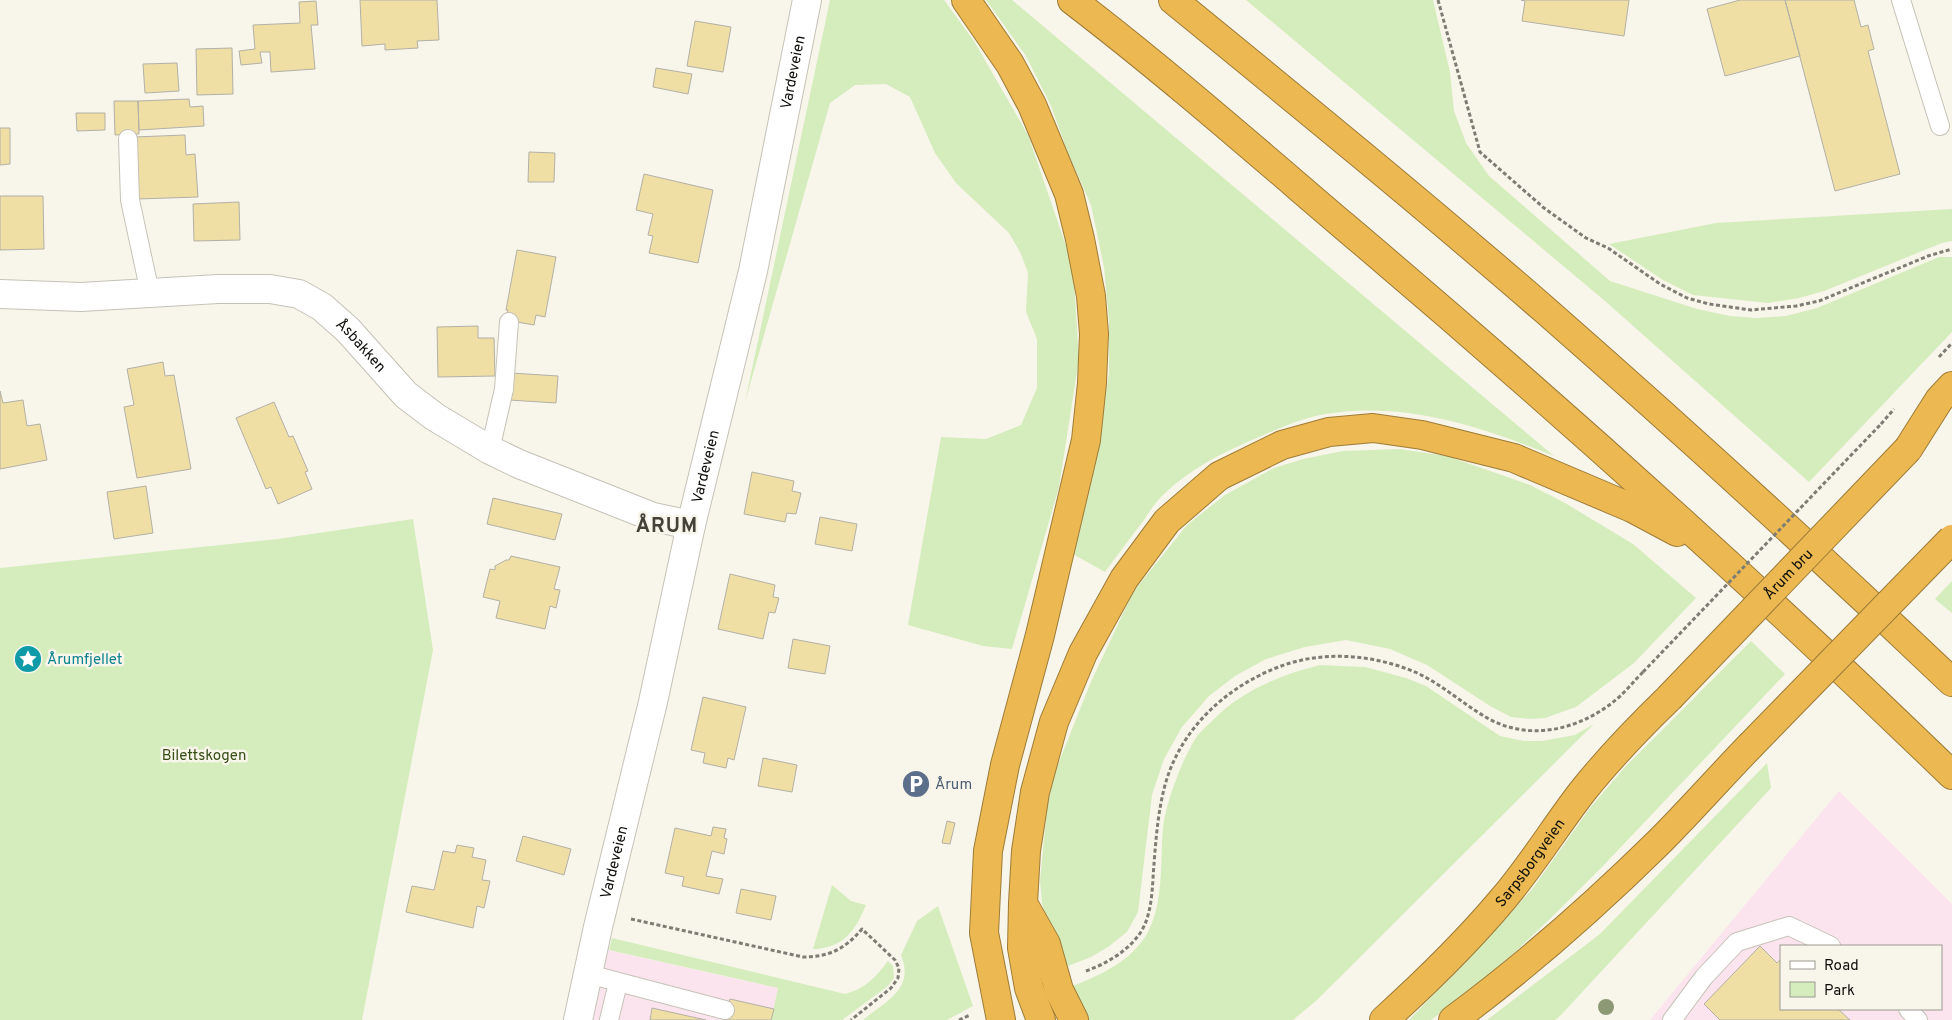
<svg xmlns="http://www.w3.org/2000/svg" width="1952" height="1020" viewBox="0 0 1952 1020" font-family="Overpass,sans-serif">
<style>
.commercial{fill:#fce4ee;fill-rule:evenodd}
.green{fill:#d5edbd}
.building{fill:#efdfa5;stroke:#b3b0a6}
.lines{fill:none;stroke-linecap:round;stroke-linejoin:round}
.lane-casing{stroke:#c5c2b7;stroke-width:20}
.street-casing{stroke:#c5c2b7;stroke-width:30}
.highway-casing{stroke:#9e7c38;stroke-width:30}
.path{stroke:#7e7c74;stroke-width:3;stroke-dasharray:4 2.5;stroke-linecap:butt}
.lane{stroke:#fff;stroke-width:18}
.street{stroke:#fff;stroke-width:28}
.highway{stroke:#ebb851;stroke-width:28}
.highway-bridge-casing{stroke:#9e7c38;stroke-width:30;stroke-linecap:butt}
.path-bridge{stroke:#7e7c74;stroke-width:3;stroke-dasharray:4 2.5;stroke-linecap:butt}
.highway-bridge{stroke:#ebb851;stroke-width:28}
.tree{fill:#8d9975}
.labels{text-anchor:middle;stroke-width:5;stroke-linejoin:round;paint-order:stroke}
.street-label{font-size:15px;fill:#0f0e0a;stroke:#f8f5ea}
.culture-label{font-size:15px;fill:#0d838f;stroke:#f8f5ea;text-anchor:start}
.park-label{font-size:15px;fill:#364e16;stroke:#f8f5ea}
.service-label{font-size:15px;fill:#4e5e75;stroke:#f8f5ea;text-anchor:start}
.district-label{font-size:20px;font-weight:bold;letter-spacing:1px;fill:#434138;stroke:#f8f5ea}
</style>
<rect width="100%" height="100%" fill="#f8f5ea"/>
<path class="commercial" d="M1839,791L1952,904V1020H1650ZM1781,946H1941V1009H1781Z
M594,947L778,988L771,1020H578Z"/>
<path class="green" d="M830,0H944L974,41L1028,135L1073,266L1079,359L1059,487L1012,649L983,646L908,625L941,437L986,439L1021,425L1037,388V339L1026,312L1028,273L1021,254L1009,233L956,183L935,153L910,97L886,84L855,85L830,103L745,402Z
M986,0H1012L1554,456C1481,427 1407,401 1326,414C1301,418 1275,430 1252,440C1219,454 1187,471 1162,496C1155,503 1149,512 1144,520C1131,537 1118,554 1105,572L1071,553L1097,452L1109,373V321L1104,267L1091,205L1068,153L1051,106L1026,56Z
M1246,0H1433L1450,72L1454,111L1466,143L1489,176L1610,281L1697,309L1730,316L1755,318L1786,316L1817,308L1939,257H1952V332L1809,482L1605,301Z
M1952,209V241L1942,243L1824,291L1799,298L1768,303L1693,295L1663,280L1609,244L1716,223Z
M1399,449L1447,456L1530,485L1565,503L1633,544L1696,598L1634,663L1576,707L1545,718L1530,719L1511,717L1490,706L1427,665L1390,649L1346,640L1305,647L1266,659L1235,676L1209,696L1182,727L1164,759L1152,795L1138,912L1127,932L1108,947L1091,957L1060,969L1042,903L1040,881L1049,787L1090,684L1133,592L1187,525L1225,495L1274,468L1303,459L1343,451Z
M413,519L433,650L362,1020H0V568L278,539Z
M1952,581V613L1935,599Z
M1751,641L1785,674L1602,867L1556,913L1514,953L1476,986L1431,1020H1409L1490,936L1533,888L1590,808L1625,767Z
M1320,665L1365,667L1406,678L1426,686L1500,736L1524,741H1542L1575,735L1594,724L1317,1000L1293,1020H1085L1072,986C1101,975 1132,961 1148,932C1164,901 1160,862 1163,828C1165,812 1170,795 1176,780C1181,765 1189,749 1197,736C1201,731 1206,727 1211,722C1240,692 1279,675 1320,665Z
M1767,763L1771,788L1561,1015L1555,1020H1487L1600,934Z
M832,885L851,901L866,905C855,931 844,948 813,949Z
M938,906L973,1006L947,1020H863C886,1001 915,989 901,955L917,921Z
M612,938L845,994C866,988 875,978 888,961L893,966L894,978L888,986L842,1020H771L778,988L609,950Z"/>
<path class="building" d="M360,0H437L439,40L417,41L418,48L385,50V44L362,46Z
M1521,0H1629L1624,36L1522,21L1525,1Z
M1740,0H1785L1800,56L1725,76L1707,9Z
M1785,0H1854L1861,27L1868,25L1874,49L1868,51L1900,174L1835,191Z
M316,1L318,25H311L315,69L271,72L270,52H260L262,63L241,65L239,51L255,49L253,25L300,23L299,2Z
M695,21L731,27L723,72L687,66Z
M232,48L233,94L197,95L196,49Z
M177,63L179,91L145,93L143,64Z
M656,68L692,74L688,94L653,87Z
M189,99L190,107L203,106L204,126L139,130L138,101Z
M114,101H138L139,134L115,135Z
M76,113H105V130L77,131Z
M0,128H10V164L0,165Z
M185,135L186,155L195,154L198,197L137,199L134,137Z
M529,152L555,153L554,182H528Z
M644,174L713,190L698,263L649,253L653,236L648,235L653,214L636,210Z
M0,196H43L44,249L0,250Z
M239,202L240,240L194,241L193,204Z
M517,250L556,257L545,317L536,315L534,325L506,320L508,310H506Z
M478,326V338H494L495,376L438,377L437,327Z
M163,362L165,376L174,375L191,469L137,478L124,407L134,405L127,369Z
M511,373L558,376L556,403L509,400Z
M0,391L3,403L23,400L27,426L40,424L47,460L0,469Z
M274,402L289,437L293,436L308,471L305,472L312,489L278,504L271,487L266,489L236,418Z
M752,472L794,481L792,491L801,493L796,514L787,513L785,522L744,514Z
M146,486L153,533L114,539L107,492Z
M493,498L562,514L555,540L487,524Z
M820,517L857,524L852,551L815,544Z
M511,556L560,567L554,589L560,590L556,608L550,606L545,629L496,618L500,601L483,597L490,569L495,570V566L506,560H509Z
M730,574L775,585L773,597L779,598L775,613L769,612L763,639L718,629Z
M793,639L830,646L825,674L788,668Z
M703,697L746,707L734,760L728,758L726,768L703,763L705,753L691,750Z
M763,758L797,765L792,792L758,786Z
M947,821L955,823L950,844L942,843Z
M713,827L726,829L724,838L727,839L724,854L712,851L706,876L723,879L719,894L682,886L684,877L665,873L675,828L711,836Z
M523,836L571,849L564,875L516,861Z
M457,845L474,848L472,857L486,860L482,880L490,881L484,908L477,906L473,928L406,912L412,886L434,890L443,851L455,853Z
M741,889L776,896L771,920L736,913Z
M1760,946L1777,963L1781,959V1009H1838L1850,1020H1720L1704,1004Z
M730,999L774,1009L771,1020H725Z
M652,1008L706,1020H650Z"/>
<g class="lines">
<defs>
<path id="lane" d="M1901,0L1940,126
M128,139L130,200L150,293
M490,450L504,389L509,322
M588,974L725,1010
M1908,1009L1918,1020
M609,1020L618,983
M1672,1020L1704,977L1737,942L1789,926L1831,946"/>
<g id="street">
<path id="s1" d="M0,294L81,297L218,289H270L299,294L322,307L348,330L406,395L435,417L490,450L519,464L653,517L691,525"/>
<path id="s2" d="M578,1020L598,927L653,702L691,525L753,271L807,0"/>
</g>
<g id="highway">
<path d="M966,0L1010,64L1032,105L1069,194L1080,239L1091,296L1094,334L1092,383L1086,440L1040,635L1005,765L988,851L984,933L1001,1020"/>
<path d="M1072,0C1166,72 1255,150 1344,226C1552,402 1756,585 1952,775"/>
<path d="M1173,0C1298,102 1423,204 1545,310C1683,431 1819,555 1952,682"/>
<path d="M1908,449L1939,400L1952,386"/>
<path d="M1024,905L1046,944L1059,990L1074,1020"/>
<path d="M1041,1020L1029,988L1022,948L1023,903L1026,851L1035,792L1054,722L1083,653L1124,579L1167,521L1219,476L1282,445L1329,432L1373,428L1422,435L1514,458L1632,508L1677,532"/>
<path id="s3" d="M1384,1020C1426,982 1467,942 1503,899C1532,865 1555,827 1582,792C1609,758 1638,728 1669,698"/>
<path d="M1453,1020C1526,966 1594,906 1659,842C1690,811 1719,778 1750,746"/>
</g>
</defs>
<use href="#lane" class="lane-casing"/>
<use href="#street" class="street-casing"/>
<use href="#highway" class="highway-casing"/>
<path class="path" d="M1438,0L1480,152L1544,208L1586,238L1608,248L1660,284L1687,298L1709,304L1751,310L1796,306L1819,301L1928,256L1952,249
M1939,357L1952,343
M1881,424L1894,409
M631,919L803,957C829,957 845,949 862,929L895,960L899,968L898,978L891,988L851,1020
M1086,971C1105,964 1125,953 1138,936C1153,917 1152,887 1154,864C1156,838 1158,813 1164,789C1178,732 1223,689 1276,668C1320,650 1372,654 1415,672C1442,684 1464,705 1489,719C1532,742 1582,729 1618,698C1627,690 1634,681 1643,672
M959,1020L970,1015"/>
<use href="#lane" class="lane"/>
<use href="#street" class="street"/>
<use href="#highway" class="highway"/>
<defs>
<g id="highway-bridge">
<path id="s4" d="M1669,698L1908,449"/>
<path d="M1750,746L1952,539"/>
</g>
</defs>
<use href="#highway-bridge" class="highway-bridge-casing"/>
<path class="path-bridge" d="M1643,672L1881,424"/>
<use href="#highway-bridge" class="highway-bridge"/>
</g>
<circle class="tree" cx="1606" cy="1007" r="8"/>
<defs>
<symbol id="sight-disc" viewBox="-11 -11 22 22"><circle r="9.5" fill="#0f9aa8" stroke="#f8f5ea"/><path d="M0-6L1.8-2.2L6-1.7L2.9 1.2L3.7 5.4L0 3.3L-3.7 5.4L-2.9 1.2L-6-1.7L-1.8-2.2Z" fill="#fff"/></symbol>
<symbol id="parking-disc" viewBox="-11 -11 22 22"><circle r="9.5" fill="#5c6f8a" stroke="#f8f5ea"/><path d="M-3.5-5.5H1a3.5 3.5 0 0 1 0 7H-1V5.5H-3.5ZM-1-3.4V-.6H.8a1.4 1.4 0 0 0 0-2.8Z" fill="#fff"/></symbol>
</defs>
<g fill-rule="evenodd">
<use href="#sight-disc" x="12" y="643" width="32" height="32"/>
<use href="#parking-disc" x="900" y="768" width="32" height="32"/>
</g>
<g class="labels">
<g class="street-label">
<text dy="5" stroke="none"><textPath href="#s2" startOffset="972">Vardeveien</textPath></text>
<text dy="5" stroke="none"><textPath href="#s1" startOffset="381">Åsbakken</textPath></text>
<text dy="5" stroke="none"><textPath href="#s2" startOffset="568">Vardeveien</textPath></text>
<text dy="5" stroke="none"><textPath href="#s4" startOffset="172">Årum bru</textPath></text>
<text dy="5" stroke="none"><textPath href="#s2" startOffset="162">Vardeveien</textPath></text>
<text dy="5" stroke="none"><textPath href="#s3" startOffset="215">Sarpsborgveien</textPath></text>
</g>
<g class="culture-label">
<text x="47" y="664">Årumfjellet</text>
</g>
<g class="park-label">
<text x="204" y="760">Bilettskogen</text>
</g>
<g class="service-label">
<text x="935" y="789">Årum</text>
</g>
<g class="district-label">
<text x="667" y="532">ÅRUM</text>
</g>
</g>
<rect x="1780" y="945" width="162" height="65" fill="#f8f5ea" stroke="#9b9990"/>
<rect x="1790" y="961" width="25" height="8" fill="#ffffff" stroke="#9b9990"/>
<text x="1824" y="970" font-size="15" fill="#0f0e0a">Road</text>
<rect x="1790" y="982" width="25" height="15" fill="#d5edbd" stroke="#9b9990"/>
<text x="1824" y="995" font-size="15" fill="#0f0e0a">Park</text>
</svg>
